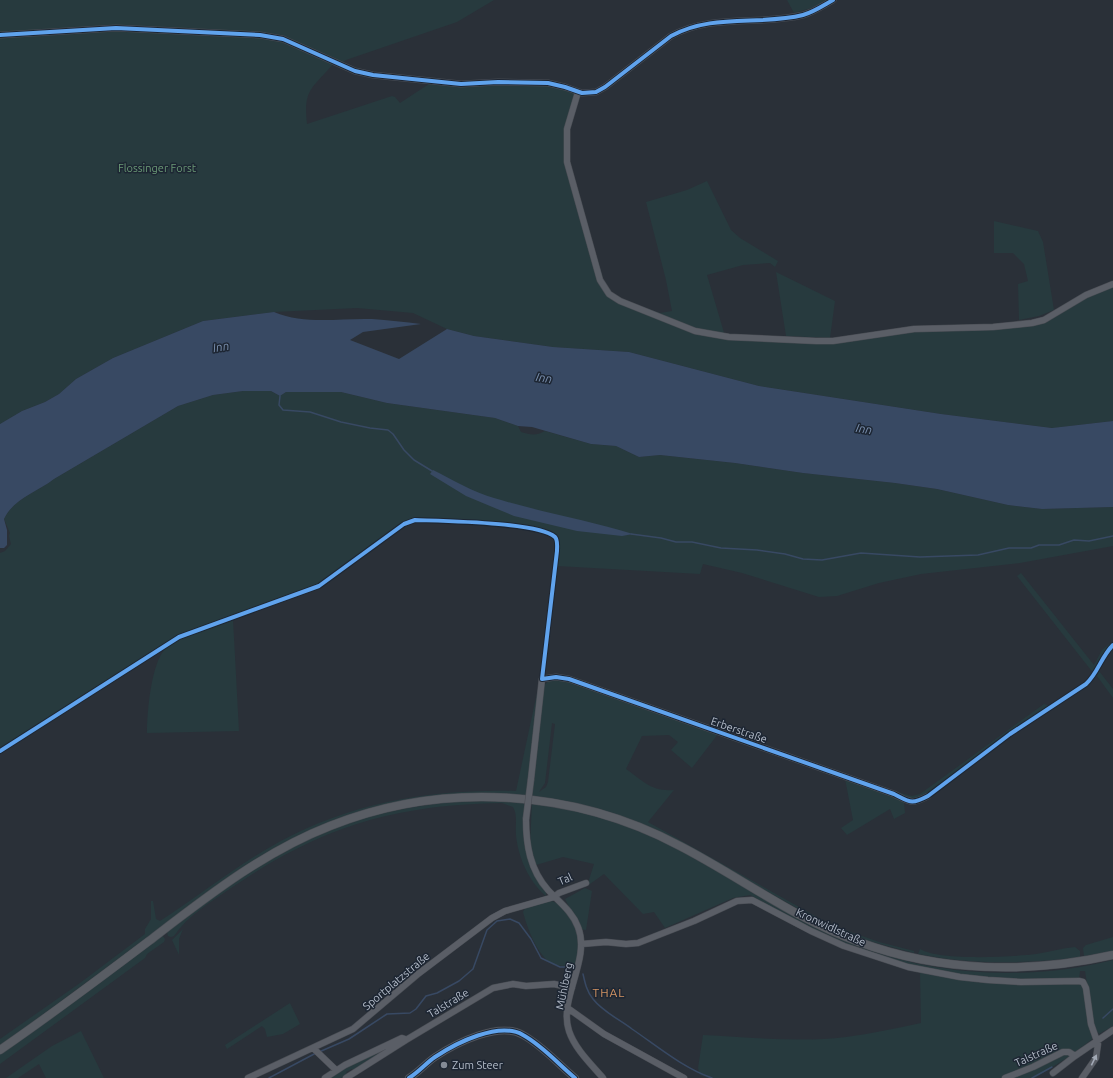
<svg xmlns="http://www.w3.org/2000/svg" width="1113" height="1078" viewBox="0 0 1113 1078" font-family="Ubuntu,sans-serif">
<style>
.green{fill:#273a3e;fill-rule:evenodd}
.water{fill:#384963}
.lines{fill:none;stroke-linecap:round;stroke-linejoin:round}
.stream{stroke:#384963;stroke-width:1.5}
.minor-casing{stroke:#484c53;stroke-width:7}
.tertiary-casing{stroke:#484c53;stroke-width:8}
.secondary-casing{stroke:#484c53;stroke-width:9}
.minor{stroke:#5a5e66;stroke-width:6}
.tertiary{stroke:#5a5e66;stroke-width:7}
.secondary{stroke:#595d64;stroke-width:8}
.minor-bridge-casing{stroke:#484c53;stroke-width:7;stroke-linecap:butt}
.minor-bridge{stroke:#5a5e66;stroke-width:6}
.cycleway-casing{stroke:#1d2633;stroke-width:6}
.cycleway{stroke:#60a3ed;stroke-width:4}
.oneway{fill:#a2a9b5}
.poi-dot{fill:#848b96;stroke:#1d2633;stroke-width:1.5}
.labels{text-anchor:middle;stroke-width:3;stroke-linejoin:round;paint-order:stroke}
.park-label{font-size:11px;fill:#6b9a76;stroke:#1d2633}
.street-label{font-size:11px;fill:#b4bcc9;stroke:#1d2633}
.poi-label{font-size:11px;fill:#b4bcc9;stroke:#1d2633;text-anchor:start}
.water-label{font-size:12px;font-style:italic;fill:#7c92b1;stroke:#1d2633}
.neighbourhood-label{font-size:12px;letter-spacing:1px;fill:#d59563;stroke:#1d2633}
</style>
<rect width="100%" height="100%" fill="#2a3038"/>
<path class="green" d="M0,0H494L457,22L346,60L341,64H333C312,89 303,89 307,124L392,96L395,97L400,103L429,84L456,86L526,81L578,92L564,147L608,295L660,313L672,311L666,280L646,202L687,190L707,181L731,230L740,238L778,261L775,267L770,263L743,265L707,275L725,336L822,343L905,331L993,327L1040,320L1113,283V421L1053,428L941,414L759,386L629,352L553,347L474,336L447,329L413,313L357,308L274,312L203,321L113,358L76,379L59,394L45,402L22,411L0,424Z
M787,0H828L815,7L794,13Z
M994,221L1038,231L1043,242L1054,310L1039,316L1019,320L1018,284L1028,281L1024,264L1013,253H994Z
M776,272L835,301L830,338L786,336Z
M243,391H271L280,396L286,392H341L387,403L495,418L518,426L521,432C531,435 536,436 545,431L591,444L616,446L639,457L660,455L735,463L803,473L895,483L937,489L1008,505L1042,509L1113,507V546L1020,563L921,574L879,583L837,596L819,597L742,573L703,564L700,574L557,566L560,541L556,534L553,533L476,520L415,519L406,522L381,539L318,585L287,598L181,635L0,750V553L5,551L11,544L9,536L10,533L4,519C14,498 36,493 54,479L178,406L213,395Z
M1021,573L1094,665L1102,650L1113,641V644L1101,658L1094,674L1017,576Z
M233,619L239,731L147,733C147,713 151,664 165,649C179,633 214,627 233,619Z
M1099,671L1113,689V698L1097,676Z
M540,679L543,686L551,679L569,681L718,734L692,768L671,750L678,742L669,735L642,736L626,769C643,781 652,792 674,790L648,822L831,925L879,942L914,951V953L865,940L816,919L674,839L645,825L605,811L538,797L472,793L435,796L387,804L329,823L231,876L0,1046V1039L80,983L145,934V929L151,919V901H153L156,919L160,921C200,895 237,865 279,842C353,802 433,789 516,791ZM552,723L555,724L548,782L546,787L539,792L545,783Z
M1044,704L1050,706L1007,734L929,794L913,800L878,787L912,796L920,794Z
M845,779L898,797L904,802L905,813L894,819L890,809L847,835L841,828L853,820Z
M474,800L525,802C520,844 525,857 546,892V896C529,882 518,857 516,835C515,826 518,815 513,807L502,803C393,805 322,826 231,888C211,902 188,915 174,936L171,937L168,936L167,932L169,929C216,894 264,857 318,834C368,813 420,804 474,800Z
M532,802C568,809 605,816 640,830C713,861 775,912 848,942C929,976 1027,982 1113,960V1026L1099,1034L1094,1027L1085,971H1080L1079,979L1015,981L934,971L865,953L798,922L750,895L733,898L665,928L654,912L643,914L604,874L587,886L594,864L563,857L536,865L530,846Z
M585,888L592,891L586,930L581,929L565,899Z
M552,901C574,908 587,946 574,966C568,966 561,966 555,965C538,959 527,927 523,912L525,908Z
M183,929L179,939V955L172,940Z
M162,935L165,939L164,942L147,954L145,958L0,1064V1054Z
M1113,937V951L1084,956L1083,948L1086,945Z
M1075,947L1080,951V957C1026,964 972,965 918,954L920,949C940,961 1011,957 1036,954C1049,952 1062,948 1075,947Z
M920,971L963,979L1078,982L1083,986L1095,1037L1074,1053L1070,1051L1000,1078H708L700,1075L698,1068L703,1035C750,1037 799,1043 846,1037C871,1034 896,1028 921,1023Z
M290,1003L300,1024L283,1034L267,1037L265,1029L262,1026L227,1049L225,1045Z
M81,1031L104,1078H46L39,1064L18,1078H6L52,1046Z
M399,1041L353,1070L352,1069L346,1072L347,1074L341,1078H329L336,1072Z
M1064,1053L1070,1056L1035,1078H1010Z"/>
<path class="water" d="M274,312C305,325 339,318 372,319C388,320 405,322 421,324L363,332L350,340L399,359L447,329L474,336L553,347L629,352L759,386L941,414L1052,428L1113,421V507L1042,509L1008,505L937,489L895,483L803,473L735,463L660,455L639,457L616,446L591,444L532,427L518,426L495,418L387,403L341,392H286L280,396L271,391H243L213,395L178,406L54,479C36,493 14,498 4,519L7,530V545L4,548H0V424L22,411L45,402L59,394L76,379L113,358L203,321Z
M433,470C453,480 473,492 494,498C540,512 587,520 633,534L622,536L577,531L514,516L466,496L430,474Z"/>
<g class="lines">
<path class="stream" d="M280,396L279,405L283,410L310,412L341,422L370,428L388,430L393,434L404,450L414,460L432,471
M631,534L661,538L676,542H692L721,548L757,550L785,554L803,559L822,560L861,553L920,557L978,555L1009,548H1031L1039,545H1059L1074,540L1089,541L1113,536
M583,974C585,983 587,992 593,999C603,1012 619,1019 632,1029C657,1046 683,1068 712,1078
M1103,1018L1113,1009
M319,1052L349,1039L387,1014L410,1013L416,1009L426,996L437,993L459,981L473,969L487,930L497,921L510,919L519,923L531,939L541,958L560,967H571
M269,1078L316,1053
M1032,1078L1052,1067"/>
<defs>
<path id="minor" d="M0,35L116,28L260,35L283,39L355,71L373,75L461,84L498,82L548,83L565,87L582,93L596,92L605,87L671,36C713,13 759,26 803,15C814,12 824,5 833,0
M578,92L567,129V162L600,280L609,294L620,301L695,331L729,337L816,341H833L914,329L993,327L1032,323L1044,320L1086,295L1113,284
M531,779L542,679L556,677L569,679L894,794C910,802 911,805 928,796
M526,819C526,845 530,870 548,890C559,902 572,911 578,927C591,960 558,999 569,1031C575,1049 591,1064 603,1078
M582,944L606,942L626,944L638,943L694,921L737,901L752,900L811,931L844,946L908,967L960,977L988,980L1021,982L1079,981L1083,982L1086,988L1091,1024L1098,1044L1096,1058L1082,1078
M569,1009L604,1034L684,1078
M313,1048L336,1070
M1053,1073L1075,1056
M248,1078L353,1029L418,974L492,918L505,911L554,897L559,893L586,883
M325,1078L345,1065L402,1038L405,1039
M346,1078L406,1040L493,988L513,984L526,986L554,984L572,988
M1005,1078L1033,1067L1063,1052H1069L1075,1056L1113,1030"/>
<path id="tertiary" d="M409,1078C419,1072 426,1063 435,1057C456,1043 499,1021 523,1035C543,1046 558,1064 575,1078"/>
<path id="secondary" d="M0,1050C51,1015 100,978 149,941C205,898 263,852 330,826C443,781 573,789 680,846C740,877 795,919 859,942C940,972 1029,974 1113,955"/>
</defs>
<use href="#minor" class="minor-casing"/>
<use href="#tertiary" class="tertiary-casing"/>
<use href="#secondary" class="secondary-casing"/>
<use href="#minor" class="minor"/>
<use href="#tertiary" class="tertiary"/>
<use href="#secondary" class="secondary"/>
<defs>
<path id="minor-bridge" d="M526,819L531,779"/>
</defs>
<use href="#minor-bridge" class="minor-bridge-casing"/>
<use href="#minor-bridge" class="minor-bridge"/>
<defs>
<path id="cycleway" d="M0,35L116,28L260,35L283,39L355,71L373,75L461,84L498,82L548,83L565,87L582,93L596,92L605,87L671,36C713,13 759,26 803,15C814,12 824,5 833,0
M0,751L179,637L319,586L404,524L415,520C440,521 539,522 555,537C558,540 557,546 557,551L542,679L556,677L569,679L894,794C910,802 911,805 928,796L1010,734L1086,684C1098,673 1101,657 1113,645
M409,1078C419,1072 426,1063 435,1057C456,1043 499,1021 523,1035C543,1046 558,1064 575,1078"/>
</defs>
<use href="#cycleway" class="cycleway-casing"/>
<use href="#cycleway" class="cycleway"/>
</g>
<defs><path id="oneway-solid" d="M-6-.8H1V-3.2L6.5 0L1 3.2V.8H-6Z"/></defs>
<use class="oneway" href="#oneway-solid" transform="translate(1094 1060) rotate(-64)"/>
<circle class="poi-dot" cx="444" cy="1065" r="4"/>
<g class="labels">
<g class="park-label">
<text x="157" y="172">Flossinger Forst</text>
</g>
<g class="street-label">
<text transform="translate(739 730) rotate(19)" y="4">Erberstraße</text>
<text transform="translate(565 879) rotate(-23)" y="4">Tal</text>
<text transform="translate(831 927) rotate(25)" y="4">Kronwidlstraße</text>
<text transform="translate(396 981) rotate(-40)" y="4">Sportplatzstraße</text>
<text transform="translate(564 986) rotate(-78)" y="4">Mühlberg</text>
<text transform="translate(448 1003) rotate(-31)" y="4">Talstraße</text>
<text transform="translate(1036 1054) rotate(-24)" y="4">Talstraße</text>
</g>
<g class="poi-label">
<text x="452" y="1069">Zum Steer</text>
</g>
<g class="water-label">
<text transform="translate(221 347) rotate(-10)" y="4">Inn</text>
<text transform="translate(544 378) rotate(9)" y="4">Inn</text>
<text transform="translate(864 429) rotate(9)" y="4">Inn</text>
</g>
<g class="neighbourhood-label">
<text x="609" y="997">THAL</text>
</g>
</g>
</svg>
